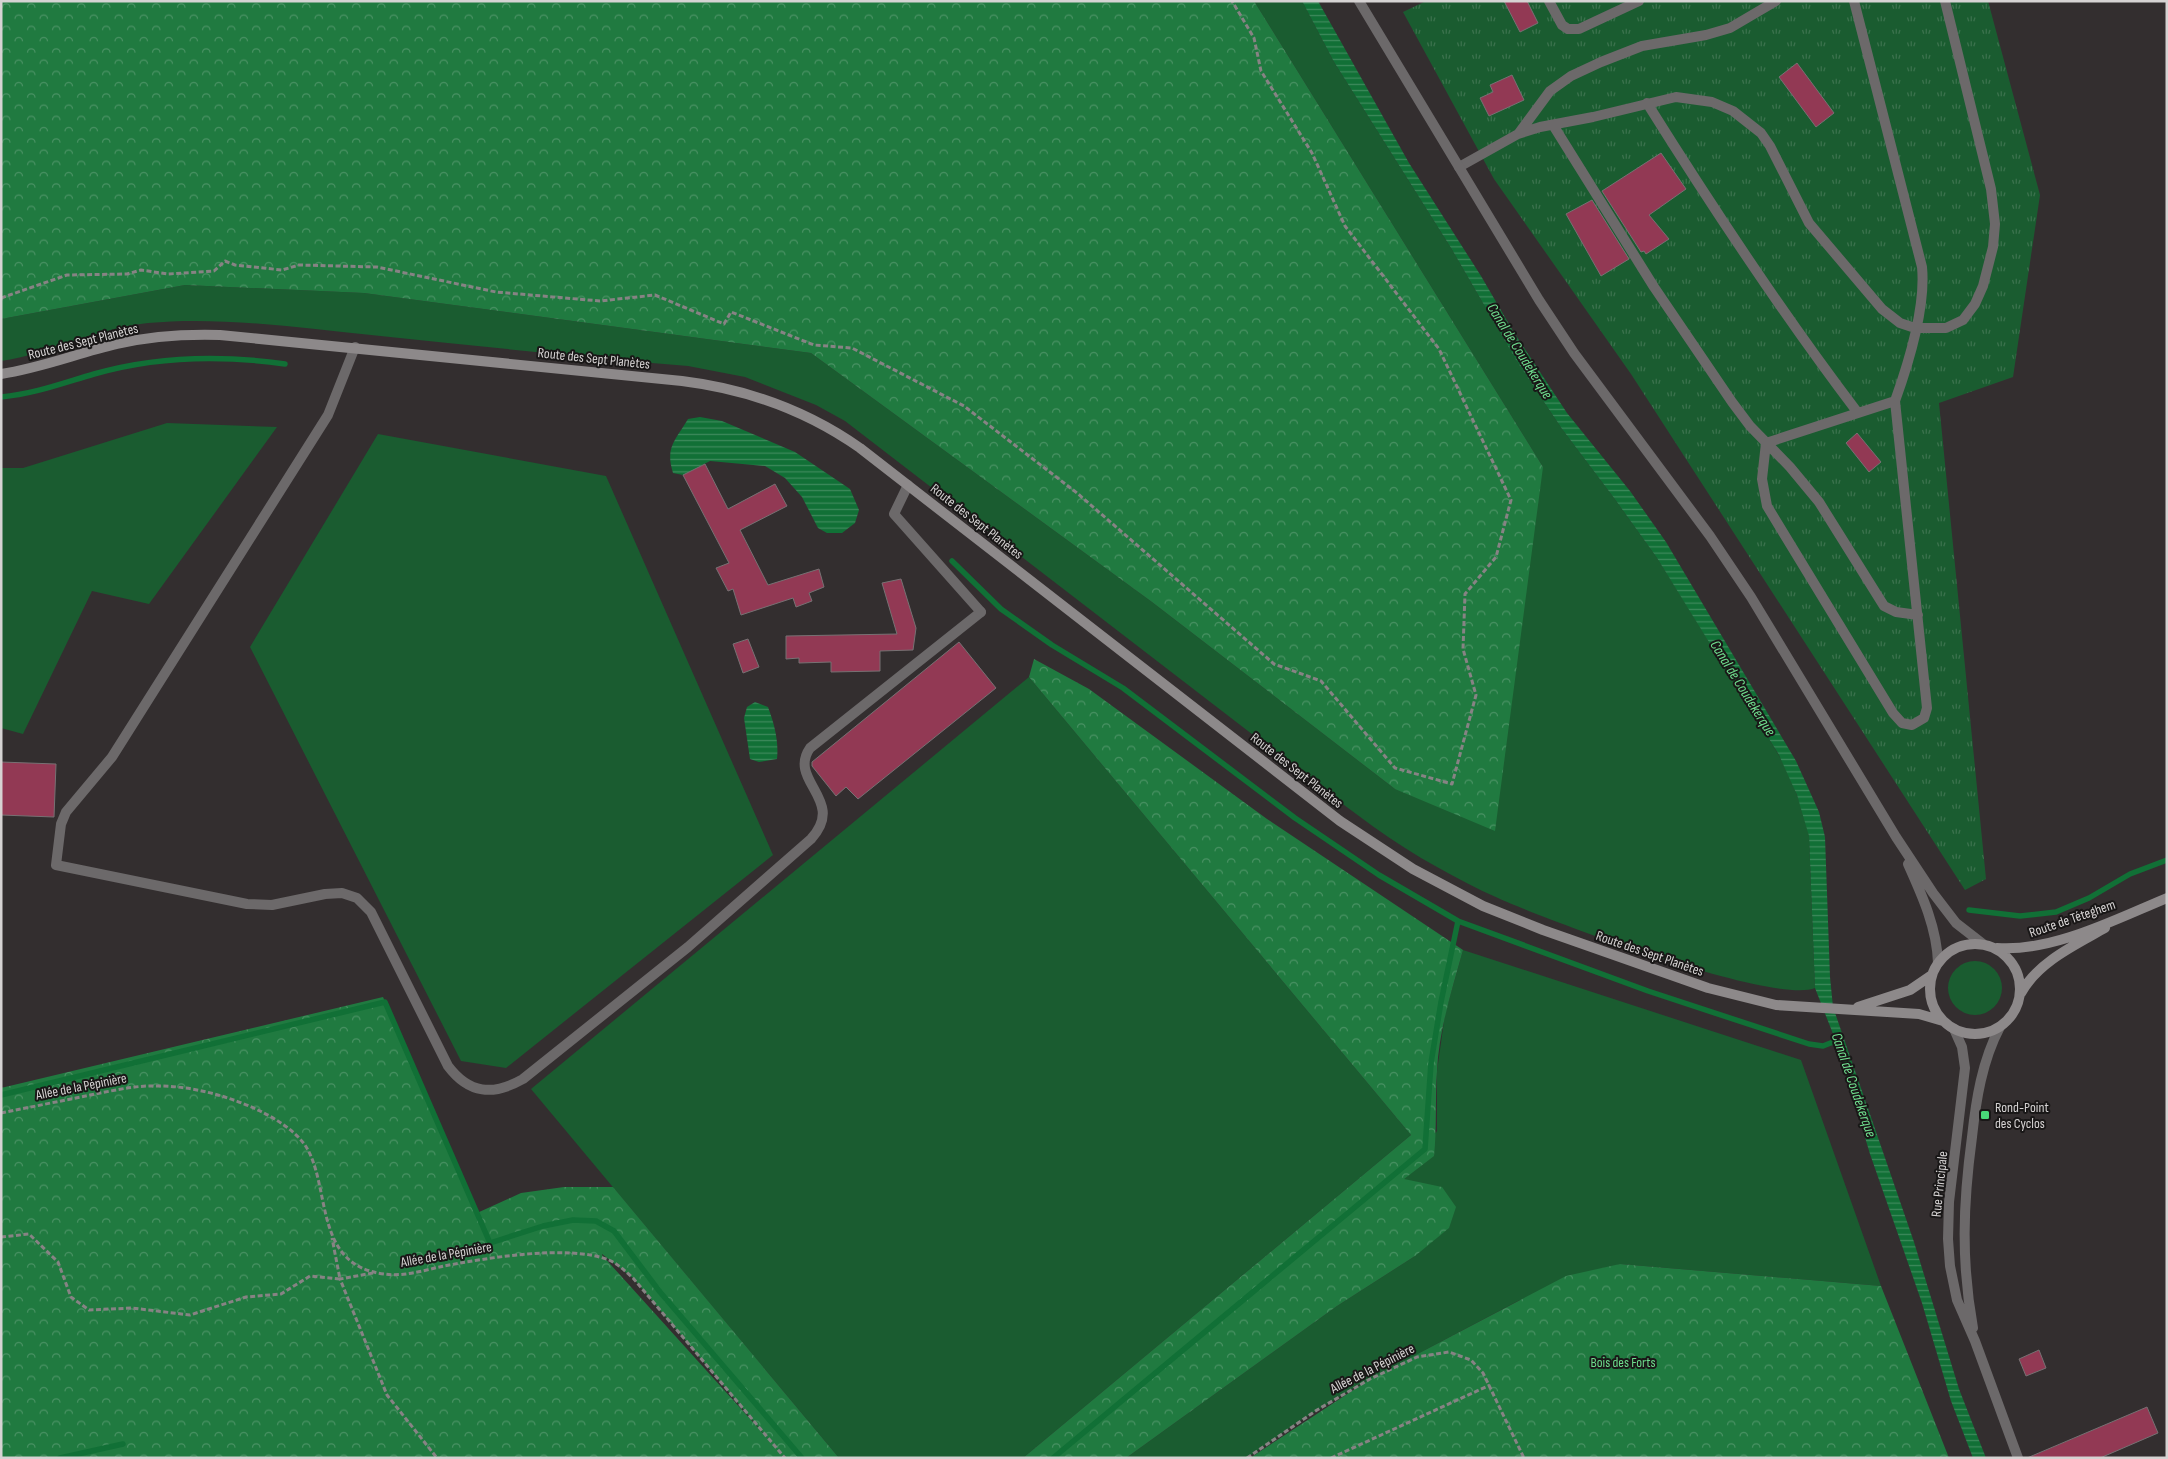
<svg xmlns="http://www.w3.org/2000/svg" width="2168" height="1459" viewBox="0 0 2168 1459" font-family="'Sofia Sans Condensed',sans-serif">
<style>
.green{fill:#1a5c30}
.forest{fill:url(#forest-crowns);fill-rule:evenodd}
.park{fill:url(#park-tufts)}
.water{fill:url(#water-rules)}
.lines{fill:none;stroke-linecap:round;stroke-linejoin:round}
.stream{stroke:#117036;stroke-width:5.5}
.building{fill:#923954;stroke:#777173}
.path{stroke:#878384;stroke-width:3;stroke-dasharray:5 2.5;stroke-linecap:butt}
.service{stroke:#6c696a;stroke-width:10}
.minor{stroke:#6c696a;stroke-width:10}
.tertiary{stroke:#6c696a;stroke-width:10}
.secondary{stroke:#8d898a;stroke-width:10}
.poi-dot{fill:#49d778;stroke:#191717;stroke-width:2}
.labels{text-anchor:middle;stroke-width:4;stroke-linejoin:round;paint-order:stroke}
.street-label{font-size:14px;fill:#d6d3d3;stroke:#191717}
.poi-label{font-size:14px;fill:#d6d3d3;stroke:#191717;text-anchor:start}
.park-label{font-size:14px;fill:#6ddd8c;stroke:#191717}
.water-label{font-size:15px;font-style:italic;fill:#70df8f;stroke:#191717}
</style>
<defs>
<pattern id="forest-crowns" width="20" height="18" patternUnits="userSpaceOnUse" patternTransform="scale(1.25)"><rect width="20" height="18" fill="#207a40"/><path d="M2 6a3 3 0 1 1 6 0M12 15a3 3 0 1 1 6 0" fill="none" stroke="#4a9264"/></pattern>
<pattern id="park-tufts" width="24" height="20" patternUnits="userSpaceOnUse" patternTransform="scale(1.25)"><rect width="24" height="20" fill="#1a5c30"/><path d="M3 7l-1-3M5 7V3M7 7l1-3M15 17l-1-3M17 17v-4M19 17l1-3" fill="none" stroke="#3b724d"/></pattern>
<pattern id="water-rules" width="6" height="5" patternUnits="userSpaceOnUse" patternTransform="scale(1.25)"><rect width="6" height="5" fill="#117036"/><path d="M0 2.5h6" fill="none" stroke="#3e8a5c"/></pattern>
</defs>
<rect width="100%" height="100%" fill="#332e2f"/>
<path class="green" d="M1254,1H1302L1334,62L1451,248L1516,360L1562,429L1614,498L1657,558L1726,667L1787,769L1807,822L1809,836L1815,988C1774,1005 1546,920 1498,898C1477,889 1457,878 1437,867C1393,843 1353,812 1313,781L845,421L816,405L745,377L688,366C582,357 476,346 371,335C299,328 220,316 148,323C97,328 51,354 1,361V319L185,285L364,293L811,353L1152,602L1395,789L1543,467Z
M167,423L277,427L149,604L92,591L23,734L1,728V468H23Z
M378,434L606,476L773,855L506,1068L461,1061L250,647Z
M1029,677L1411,1135L1023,1458H839L531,1089Z
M1463,950L1801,1060L1881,1286L1620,1264L1518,1301L1357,1386L1298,1422L1247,1458H1126L1337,1306L1415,1256L1403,1179L1437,1131V1071L1445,1014Z
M1948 988a27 27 0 1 1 54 0a27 27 0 1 1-54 0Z"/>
<path class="forest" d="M1,1H1254L1543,467L1495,831L1395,789L1152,602L811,353L364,293L185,285L1,319Z
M1034,659L1089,689L1267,819L1463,950C1452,990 1439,1029 1437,1071C1435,1099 1437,1128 1434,1156L1404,1179L1442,1187L1456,1207L1449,1228L1415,1256L1337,1306L1126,1458H1023L1411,1135L1029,677Z
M383,997L477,1213L521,1193L564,1187H613L839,1458H1V1088ZM602,1254L633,1278L770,1441L602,1255Z
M1620,1264L1881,1286L1949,1458H1250L1370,1379L1566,1276Z"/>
<path class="park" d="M1426,1H1988L2040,195L2013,377L1939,403L1986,879L1965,890L1631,374L1494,179L1403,12Z"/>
<path class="water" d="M1302,1H1318L1409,163L1481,276L1513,331L1567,413L1630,491L1666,542L1796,761L1819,812L1825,837L1830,977L1833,1007L1914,1242L1959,1389L1986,1458H1973L1951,1401L1922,1303L1870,1154L1837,1044L1815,988L1809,836L1797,795L1779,755L1657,558L1614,498L1562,429L1516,360L1451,248L1334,62Z
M700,417L722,421L795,452L850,489L859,510L855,523L842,533H827L818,528L802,497L785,478L765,466L710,461L683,475L673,473C665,447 675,441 688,419Z
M755,702L768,707C774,723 779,741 777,759L759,762L750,759L744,718L747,707Z"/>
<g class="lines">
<path class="stream" d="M1,397C34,394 63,383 94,374C157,356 222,355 285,364
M952,561L1001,609L1052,645L1123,688L1295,818L1379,875L1458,921L1648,991L1809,1044L1823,1046L1838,1040
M1969,910L2020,916L2056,912L2089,898L2130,874L2167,860
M1,1095L385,1002L490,1243L543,1226L573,1220L596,1221L614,1231L660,1292L802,1458
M60,1458L123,1444
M1053,1458L1425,1149L1431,1063L1441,1002L1458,921"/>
</g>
<path class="building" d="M1504,1H1527L1538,23L1520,32Z
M1797,63L1834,113L1816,127L1779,77Z
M1512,75L1524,100L1489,116L1480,98L1493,92L1490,85Z
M1661,153L1686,189L1649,215L1669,239L1646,254L1644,251L1641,252L1602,191Z
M1592,200L1629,259L1601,276L1566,214Z
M1857,433L1881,462L1869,472L1846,443Z
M705,464L728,509L775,484L787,506L740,530L768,585L819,569L824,587L809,593L812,601L796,607L793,598L741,615L733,589L728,591L716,568L729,563L683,475Z
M901,579L916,628L913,650L880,651V671L831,672V662L799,663V658L786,659V636L897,634L882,583Z
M748,639L759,667L743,673L733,644Z
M959,642L996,688L858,799L846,787L836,796L812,766V762Z
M1,762L56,764L54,817L1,815Z
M2039,1350L2046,1368L2026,1376L2019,1359Z
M2147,1407L2158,1433L2100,1458H2027Z"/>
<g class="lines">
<path class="path" d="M1,298L67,275L127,274L141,270L168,274L214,271L225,261L235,265L282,270L299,265L377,267L496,292L600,301L655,295L724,324L731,312L814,345L852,348L964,406L1077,493L1274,664L1321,681L1395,768L1452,784L1476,695L1463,649L1465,594L1496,557L1511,500L1439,349L1345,226L1312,153L1261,71L1254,38L1232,1
M1,1113C31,1107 61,1101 90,1095C112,1091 135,1085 158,1086C192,1086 229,1096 260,1111C276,1119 294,1130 305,1145C332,1186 312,1265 384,1274C404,1277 425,1270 444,1266C487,1258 568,1244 609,1260C618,1264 625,1271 633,1278L785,1458
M1,1237L29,1234L58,1262L71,1297L89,1310L132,1308L190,1315L246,1297L281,1294L310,1276L340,1279L332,1238
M373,1273L340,1279L387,1395L437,1458
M1247,1458L1317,1410L1370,1379L1417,1357L1449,1352L1471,1360L1483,1373L1524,1458
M1331,1458L1490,1385"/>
<path class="service" d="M1549,1L1562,25L1568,29H1579L1639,1
M1647,103C1714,210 1782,313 1858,413L1895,401C1909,362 1926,308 1922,267L1854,1
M1553,125L1654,287L1732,402L1750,426L1790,467L1819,502L1884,606L1896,612L1918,615
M1519,133L1550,91L1571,76L1601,62L1642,46L1706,35L1730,28L1776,1
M1459,167L1518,134L1540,127L1593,117L1676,97L1712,102L1733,111L1761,133L1770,146L1809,223L1882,309L1900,323L1915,328H1946L1963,320L1975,304L1983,286L1993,247L1995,224L1991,189L1945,1
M355,347L328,415L112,757L66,812L61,824L56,865L247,904L272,905L325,894L342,893L357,898L371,912L448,1066C469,1094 493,1096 523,1079L688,947L811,839C847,800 787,781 810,748L981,612
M1858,413L1766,443L1762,479L1767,506L1893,713L1902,723L1912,725L1924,718L1927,708L1895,401"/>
<path class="minor" d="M908,485L894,514L981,612"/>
<path class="tertiary" d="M1359,1L1539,300L1574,353L1710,536L1751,597L1896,837L1933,893L1956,923L1983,944
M1908,864C1922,895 1937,928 1938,963
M1954,1029L1962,1047L1965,1068L1949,1202L1948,1239L1950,1266L1957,1300L1975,1341L2018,1458
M1973,1328C1961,1261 1963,1204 1972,1137C1976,1100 1982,1061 2000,1027"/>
<path class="secondary" d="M1,374C41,368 78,353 117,344C151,336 185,334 220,335L682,381C747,389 806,410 860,448L1340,821L1413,869L1483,906L1543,930L1708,988L1776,1005L1919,1014L1943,1021
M1930 989a45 45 0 1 1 90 0a45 45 0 1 1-90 0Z
M1997,948C2053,952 2116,919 2167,898
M2021,993C2038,962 2075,945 2105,928
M1858,1007L1910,990L1932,975"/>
</g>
<rect class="poi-dot" x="1980" y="1110" width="10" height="10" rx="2.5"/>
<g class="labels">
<g class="street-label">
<text transform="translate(83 341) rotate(-14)" y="5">Route des Sept Planètes</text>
<text transform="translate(594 358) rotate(6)" y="5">Route des Sept Planètes</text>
<text transform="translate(977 521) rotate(38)" y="5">Route des Sept Planètes</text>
<text transform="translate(1297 770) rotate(38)" y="5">Route des Sept Planètes</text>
<text transform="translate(2072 918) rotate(-19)" y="5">Route de Téteghem</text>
<text transform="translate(1650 953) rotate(19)" y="5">Route des Sept Planètes</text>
<text transform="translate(81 1086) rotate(-11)" y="5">Allée de la Pépinière</text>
<text transform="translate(1939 1184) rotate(-84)" y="5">Rue Principale</text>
<text transform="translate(446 1254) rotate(-10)" y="5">Allée de la Pépinière</text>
<text transform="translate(1372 1368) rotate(-27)" y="5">Allée de la Pépinière</text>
</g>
<g class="poi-label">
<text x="1995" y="1112">Rond-Point<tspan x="1995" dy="16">des Cyclos</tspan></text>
</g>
<g class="park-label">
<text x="1623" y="1367">Bois des Forts</text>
</g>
<g class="water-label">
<text transform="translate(1520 351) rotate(58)" y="5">Canal de Coudekerque</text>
<text transform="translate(1743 688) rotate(58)" y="5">Canal de Coudekerque</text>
<text transform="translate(1854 1085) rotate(71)" y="5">Canal de Coudekerque</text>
</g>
</g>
<rect width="2168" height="1459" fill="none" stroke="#d6d3d3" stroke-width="5"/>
</svg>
